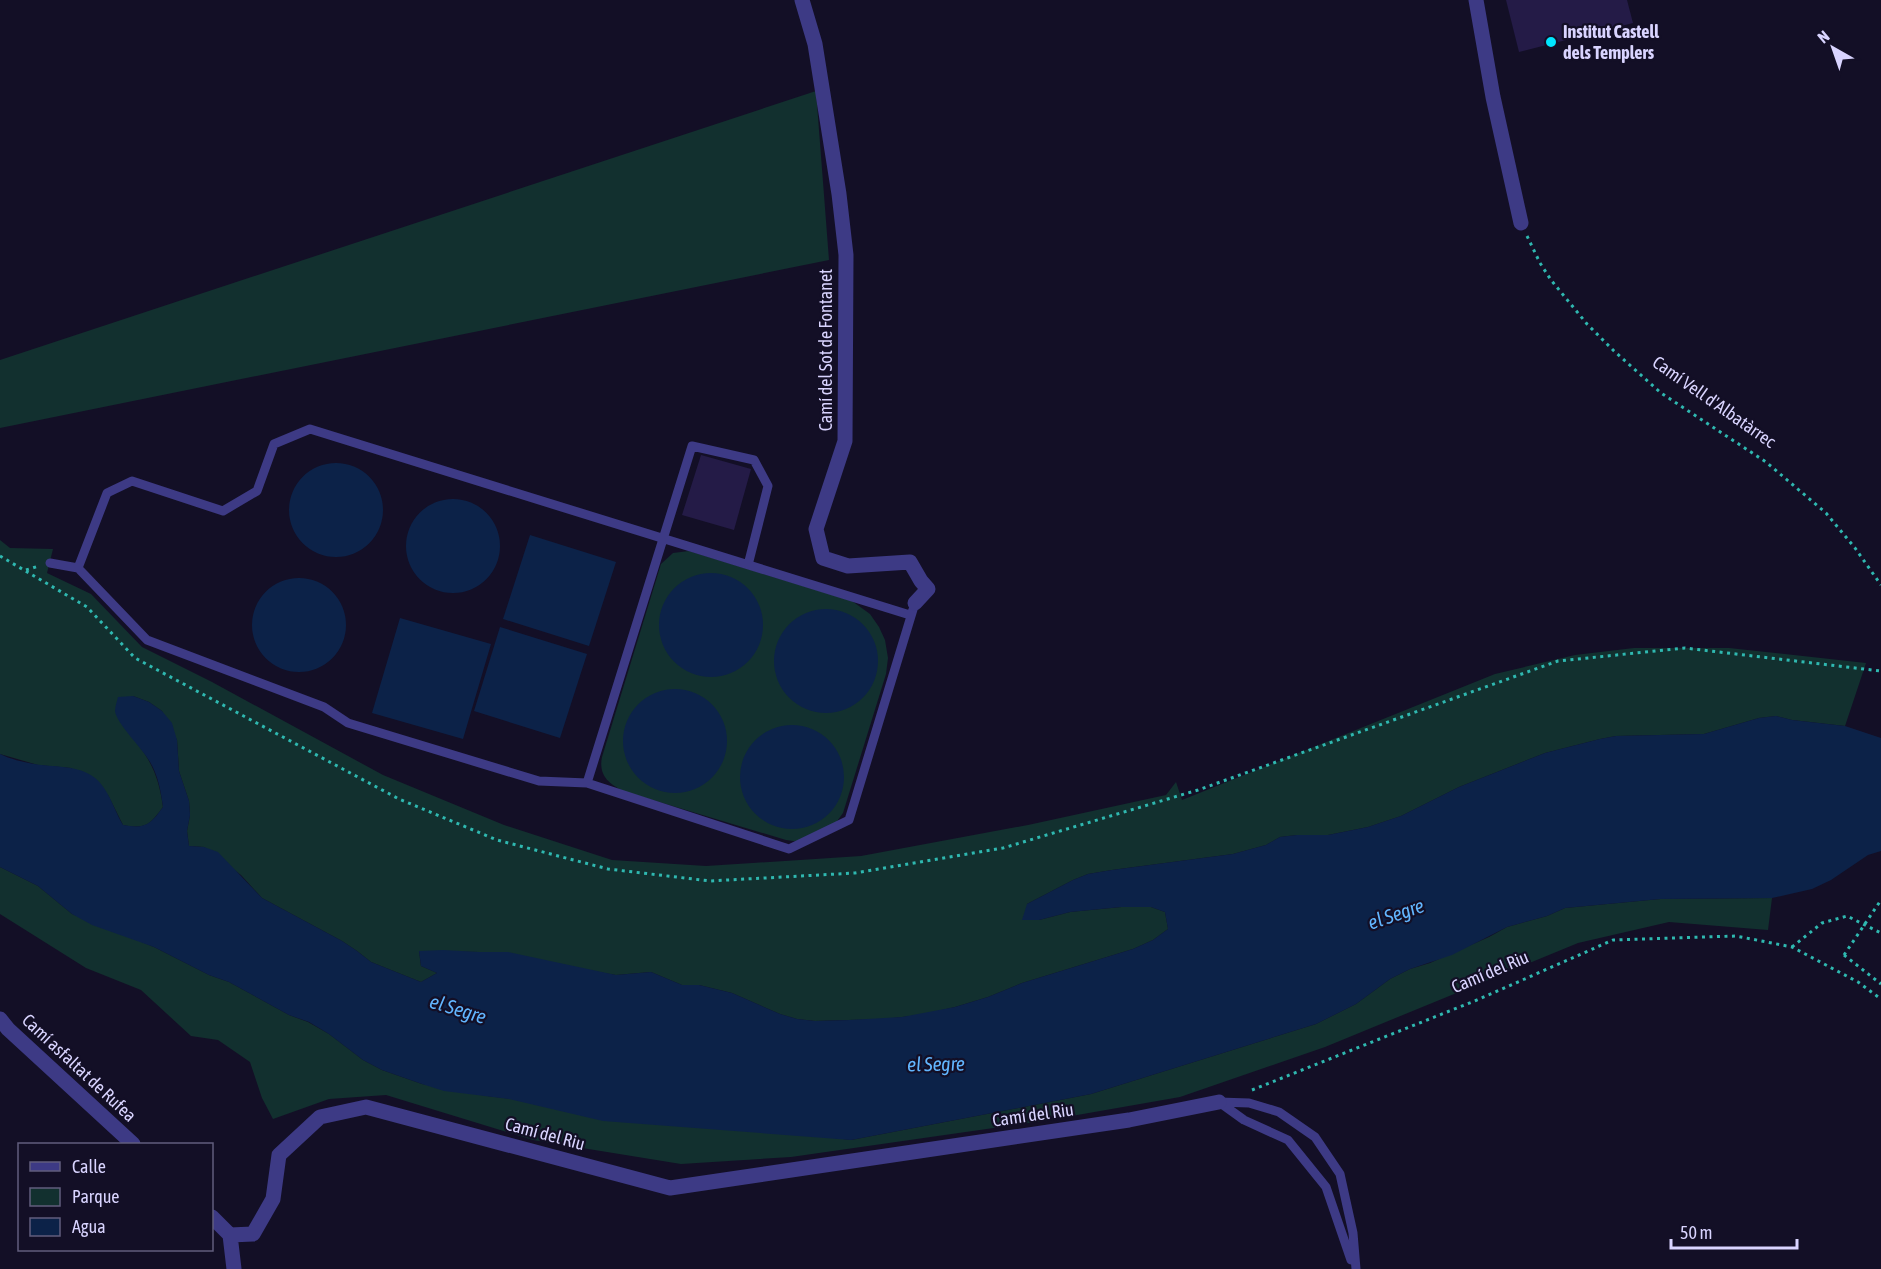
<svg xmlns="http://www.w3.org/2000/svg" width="1881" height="1269" viewBox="0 0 1881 1269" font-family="'Asap Condensed',sans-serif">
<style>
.green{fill:#12302f}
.water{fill:#0c2248}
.building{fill:#241b47}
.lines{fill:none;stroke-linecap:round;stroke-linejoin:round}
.path{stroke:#2fb8b0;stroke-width:3;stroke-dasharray:3 4.5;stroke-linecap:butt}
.service{stroke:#3d3a85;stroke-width:9}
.minor{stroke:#3d3a85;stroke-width:15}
.path-bridge{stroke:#2fb8b0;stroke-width:3;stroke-dasharray:3 4.5;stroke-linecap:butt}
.poi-dot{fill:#00e5ff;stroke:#130f26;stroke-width:2}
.labels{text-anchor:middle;stroke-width:4.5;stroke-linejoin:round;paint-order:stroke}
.poi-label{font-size:18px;font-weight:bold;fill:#d9d4ff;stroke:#130f26;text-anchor:start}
.street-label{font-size:18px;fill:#d9d4ff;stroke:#130f26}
.water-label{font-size:20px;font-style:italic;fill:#62b6ff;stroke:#130f26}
</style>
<rect width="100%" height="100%" fill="#130f26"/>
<path class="green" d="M816,91L829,260L0,428V360Z
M0,540L10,548L53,549L47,573L91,594L142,647L212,682L383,775L504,825L612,860L706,866L861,856L1028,825L1166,795L1176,782L1182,800L1495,674L1575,655L1634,648H1729L1866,663L1845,726L1792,720L1776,716L1759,718L1704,734L1616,736L1600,739L1545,753L1459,787L1401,816L1368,827L1328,835H1297L1280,837L1266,845L1233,854L1112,870L1088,874L1073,880L1027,904L1039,920L1070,912L1121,907H1151L1165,912L1168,929L1153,940L1133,949L1022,983L988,997L955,1007L920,1015L884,1019L849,1020L815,1021L797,1019L780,1014L732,993L699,985H682L651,972L616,975L479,952L419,951L421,966L437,973L421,982L371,962L357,951L342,941L262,898L241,875L204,847L189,846L187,831L190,815L189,801L179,771L177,740L162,711L149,702L133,696L123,726C147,754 158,770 163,807C149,826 145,829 123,825L108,795L71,768L38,765L0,754Z
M689,551L852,601L870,614L879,627L885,640L888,658L886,674L843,813L835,824L800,842L786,840L626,792C610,785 598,776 602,757L661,564L673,553Z
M0,867L38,886L72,914L154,947L209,975L229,982L289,1015L308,1022L329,1034L363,1060L382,1070L422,1084L487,1096L851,1140L1091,1094L1316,1024L1356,1004L1390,979L1410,969L1430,963L1489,937L1507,927L1547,916L1565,908L1660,899L1772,898L1768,930L1669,922L1578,943L1325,1047L1180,1097L1043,1121L791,1157L681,1164L533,1140L386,1095L329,1099L273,1119L262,1098L250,1062L218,1040L191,1036L141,990L86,968L0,914Z"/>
<path class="water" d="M289 510a47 47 0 1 1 94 0a47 47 0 1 1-94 0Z
M406 546a47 47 0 1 1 94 0a47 47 0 1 1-94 0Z
M530,535L616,562L589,646L503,619Z
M659 625a52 52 0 1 1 104 0a52 52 0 1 1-104 0Z
M252 625a47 47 0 1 1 94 0a47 47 0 1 1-94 0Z
M774 661a52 52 0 1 1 104 0a52 52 0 1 1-104 0Z
M400,618L491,644L463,739L372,713Z
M500,627L587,654L560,738L474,711Z
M623 741a52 52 0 1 1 104 0a52 52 0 1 1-104 0Z
M133,696L149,702L162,711L172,723L177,740L179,771L189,801L190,815L187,831L189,846L204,847L218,852L262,898L342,941L357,951L371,962L421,982L437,973L421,966L419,951L443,950L479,952H508L616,975L651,972L682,985H699L732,993L780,1014L797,1019L815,1021L849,1020L902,1017L955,1007L988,997L1022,983L1133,949L1153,940L1168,929L1165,912L1151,907H1121L1070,912L1039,920H1022L1027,904L1073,880L1088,874L1112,870L1233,854L1266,845L1280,837L1297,835H1328L1368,827L1401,816L1459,787L1545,753L1600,739L1616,736L1704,734L1759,718L1776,716L1792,720L1845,726L1881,738V851L1868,855L1831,880L1812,889L1772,898L1660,899L1565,908L1547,916L1507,927L1452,955L1410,969L1390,979L1356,1004L1316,1024L1091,1094L851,1140L603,1121L509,1099L444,1091L422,1084L382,1070L363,1060L329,1034L309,1022L289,1015L229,982L209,975L154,947L92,925L72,914L38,886L0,867V754C12,760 27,763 41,765C61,767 87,766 101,784C111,796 115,812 123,825C145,829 150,825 163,807C161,792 158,775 150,762C143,749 116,723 115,711C115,707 117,701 118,697Z
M740 777a52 52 0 1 1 104 0a52 52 0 1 1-104 0Z"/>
<path class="building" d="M1506,0H1627L1633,23L1519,52Z
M701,455L751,469L734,530L682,515Z"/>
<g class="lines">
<path class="path" d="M1527,236L1540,263L1551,280L1587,324L1614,351L1661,393L1766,462L1826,513L1855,548L1881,585
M0,556L87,607L135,658L399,799L497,840L608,869L710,881L855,873L1003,848L1198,790L1558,661L1685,648L1881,671
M26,570L39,566
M1792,947L1822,923L1847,916L1881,933
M1844,955L1881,984
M1252,1090L1477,1000L1613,940L1736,936L1792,947L1858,982L1881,999"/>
<path class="service" d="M50,563L78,568
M910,615L310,429L274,444L257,491L223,511L132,481L107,493L78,568L147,640L324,707L348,723L539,781L587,783L789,849L849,820L915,603
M587,783L692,446L754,460L768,486L748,565
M1219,1102L1249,1103L1279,1112L1315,1137L1340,1174L1353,1233L1356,1269
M1219,1102L1244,1120L1288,1140L1326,1187L1351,1260"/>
<path class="minor" d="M802,0L815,44L839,194L846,255L845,441L816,529L823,558L848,566L910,562L921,581L928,589L915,603
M1476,0L1493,97L1521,223
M0,1019L8,1029L133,1144
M212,1217L230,1235L234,1269
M230,1235L253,1234L273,1199L279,1155L320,1117L366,1107L670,1188L1129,1120L1219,1102"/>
<path class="path-bridge" d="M1844,955L1881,900"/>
</g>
<circle class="poi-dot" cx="1551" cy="42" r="6"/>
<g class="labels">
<g class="poi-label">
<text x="1563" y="38">Institut Castell<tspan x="1563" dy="21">dels Templers</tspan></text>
</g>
<g class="street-label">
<text transform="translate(826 350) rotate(-90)" y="6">Camí del Sot de Fontanet</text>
<text transform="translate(1714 402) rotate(35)" y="6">Camí Vell d'Albatàrrec</text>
<text transform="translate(1490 972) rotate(-23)" y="6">Camí del Riu</text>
<text transform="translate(79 1068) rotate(43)" y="6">Camí asfaltat de Rufea</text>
<text transform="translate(1033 1115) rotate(-8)" y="6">Camí del Riu</text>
<text transform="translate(545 1134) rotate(15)" y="6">Camí del Riu</text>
</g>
<g class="water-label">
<text transform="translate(1396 914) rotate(-19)" y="7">el Segre</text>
<text transform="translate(458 1009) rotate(17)" y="7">el Segre</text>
<text transform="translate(936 1064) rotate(-1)" y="7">el Segre</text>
</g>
</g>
<rect x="18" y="1143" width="195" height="108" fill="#130f26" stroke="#625e7d" stroke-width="1.5"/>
<rect x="30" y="1162" width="30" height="9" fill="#3d3a85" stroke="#625e7d" stroke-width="1.5"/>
<text x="72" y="1173" font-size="18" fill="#d9d4ff">Calle</text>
<rect x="30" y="1188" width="30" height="18" fill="#12302f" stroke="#625e7d" stroke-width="1.5"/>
<text x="72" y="1203" font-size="18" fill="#d9d4ff">Parque</text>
<rect x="30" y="1218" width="30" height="18" fill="#0c2248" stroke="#625e7d" stroke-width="1.5"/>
<text x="72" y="1233" font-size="18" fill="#d9d4ff">Agua</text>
<g transform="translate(1833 48) rotate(320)" stroke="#130f26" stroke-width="4.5" paint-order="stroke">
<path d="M0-4.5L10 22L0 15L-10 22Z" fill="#d9d4ff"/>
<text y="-9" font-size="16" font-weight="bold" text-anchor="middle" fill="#d9d4ff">N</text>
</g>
<path d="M1671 1239v9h126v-9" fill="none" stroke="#d9d4ff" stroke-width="3"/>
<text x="1680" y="1239" font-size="18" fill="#d9d4ff" stroke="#130f26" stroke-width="4.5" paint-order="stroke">50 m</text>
</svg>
